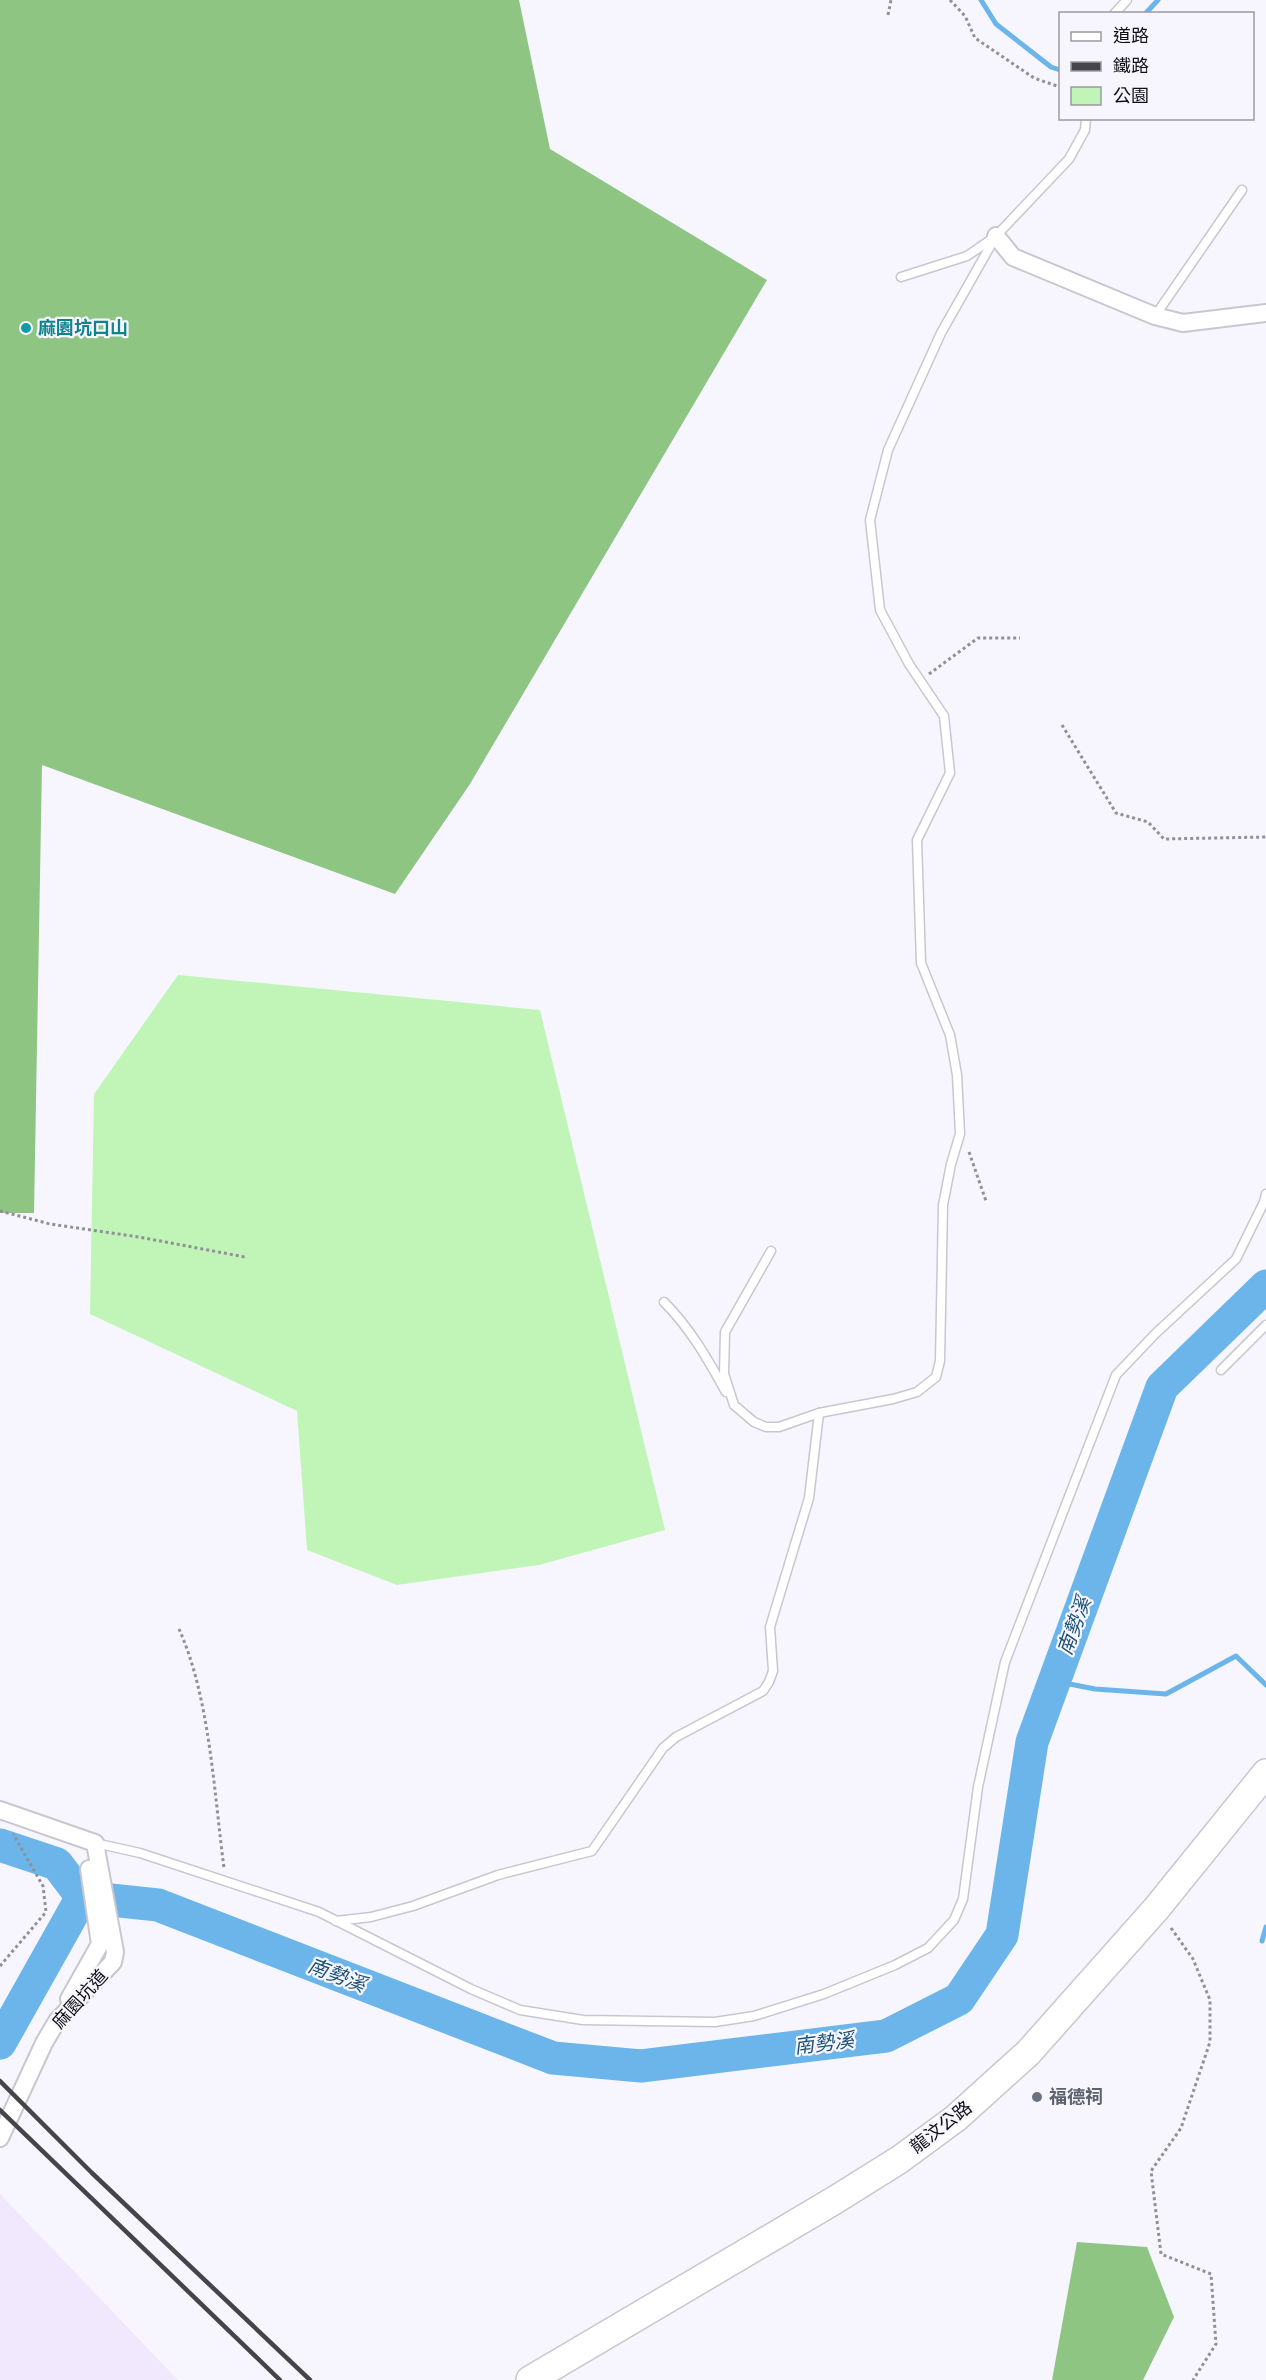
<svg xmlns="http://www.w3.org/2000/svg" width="1266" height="2380" font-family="Jost,'Noto Sans TC',sans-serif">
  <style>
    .industrial { fill: #f2e8fe }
    .green { fill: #c1f5b7 }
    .forest { fill: #8ec583 }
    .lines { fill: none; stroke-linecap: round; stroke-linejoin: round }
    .stream { stroke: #6bb5eb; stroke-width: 5 }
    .river { stroke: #6bb5eb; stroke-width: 33 }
    .service-casing { stroke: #c8c7d0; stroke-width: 11 }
    .minor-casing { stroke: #c8c7d0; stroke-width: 20 }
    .primary-casing { stroke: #c8c7d0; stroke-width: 30 }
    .path { stroke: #909096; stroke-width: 3; stroke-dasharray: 3 3; stroke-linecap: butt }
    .service { stroke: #fff; stroke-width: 8 }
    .minor { stroke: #fff; stroke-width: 16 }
    .primary { stroke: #fff; stroke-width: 27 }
    .rail { stroke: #444449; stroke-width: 4.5 }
    .culture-dot { fill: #0f9aa8; stroke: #f7f6ff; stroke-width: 2 }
    .worship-dot { fill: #6b7280; stroke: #f7f6ff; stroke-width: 2 }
    .labels { text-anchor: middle; stroke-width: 4.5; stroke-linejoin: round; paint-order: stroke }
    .culture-label { font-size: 18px; font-weight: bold; fill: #0d838f; stroke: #f7f6ff; text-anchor: start }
    .street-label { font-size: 18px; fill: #0f0f12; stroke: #f7f6ff }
    .worship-label { font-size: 18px; font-weight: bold; fill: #5b616d; stroke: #f7f6ff; text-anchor: start }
    .water-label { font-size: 20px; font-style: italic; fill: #1a5175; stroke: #f7f6ff }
  </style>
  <rect width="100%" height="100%" fill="#f7f6ff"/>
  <!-- industrial -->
  <path class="industrial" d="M0 2194 178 2380H0Z"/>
  <!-- green -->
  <path class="green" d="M178 975 540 1010 665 1530 539 1565 397 1585 307 1550 297 1411 90 1314 94 1094Z"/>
  <!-- forest -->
  <g class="forest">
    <path d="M0 0H519L550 149 767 280 470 784 395 894 42 765 34 1213H0Z"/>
    <path d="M1077 2242 1147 2247 1174 2317 1143 2380H1052Z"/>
  </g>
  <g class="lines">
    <!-- stream -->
    <g class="stream">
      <path d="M981 0 996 24 1051 67 1060 70"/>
      <path d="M1145 14 1158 0"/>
      <path d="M1054 1681 1095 1689 1166 1694 1236 1656 1266 1685"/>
      <path d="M1262 1941 1266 1927"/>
    </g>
    <!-- river -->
    <g class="river">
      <path d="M0 1845 57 1864 82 1897"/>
      <path d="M0 2043 82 1897 158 1905 553 2058 641 2066 886 2036 959 1999 1002 1935 1032 1742 1162 1387 1266 1286"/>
    </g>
    <!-- service casing -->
    <g class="service-casing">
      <g id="service">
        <path d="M1114 14 1127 0"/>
        <path d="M901 277 967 256 996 236 1069 159 1085 130 1086 118"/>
        <path d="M1155 316 1242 190"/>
        <path d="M771 1251 725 1332 724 1374 734 1405 754 1422 766 1427H779L819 1413 893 1399 917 1392 936 1377 940 1361 943 1205 951 1164 960 1134 957 1075 950 1035 921 963 917 840 950 773 944 716 909 664 880 610 870 520 888 450 941 333 996 236"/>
        <path d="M664 1302C691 1329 708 1360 726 1392"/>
        <path d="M1221 1370 1266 1325"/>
        <path d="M95 1843 140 1853 319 1912 471 1989 520 2010 583 2020 715 2022 754 2016 824 1994 895 1965 928 1948 954 1920 963 1899 978 1787 1005 1662 1116 1375 1155 1334 1236 1259 1264 1202 1266 1194"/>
        <path d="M336 1921 371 1917 413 1906 498 1875 592 1851 663 1748 676 1737 763 1691 769 1682 773 1671 770 1627 809 1498 819 1413"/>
      </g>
    </g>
    <!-- minor casing -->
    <g class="minor-casing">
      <g id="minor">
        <path d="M996 236 1013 257 1155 316 1183 323 1266 313"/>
        <path d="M0 1810 95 1843 115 1952 113 1962 57 2021 44 2043 0 2138"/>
        <path d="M69 1999 100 1944 89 1869"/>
      </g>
    </g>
    <!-- primary casing -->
    <g class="primary-casing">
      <path id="primary" d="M530 2380 835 2200 899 2160 956 2118 1028 2053 1156 1909 1266 1773"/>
    </g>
    <!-- path -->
    <g class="path">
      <path d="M950 0 965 16 975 38 1034 78 1060 87"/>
      <path d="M888 15 891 0"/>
      <path d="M929 674 978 638H1020"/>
      <path d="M1062 725 1116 813 1148 822 1164 839 1266 837"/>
      <path d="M969 1152 986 1201"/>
      <path d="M0 1211 50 1224 139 1237 245 1257"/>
      <path d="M179 1629C210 1698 214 1793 224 1868"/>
      <path d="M1171 1928 1193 1959 1210 2000V2042L1181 2128 1151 2171 1161 2254 1211 2274 1216 2344 1193 2380"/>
      <path d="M0 1966 46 1912 43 1886 13 1834"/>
    </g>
    <!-- service -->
    <use href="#service" class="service"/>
    <!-- minor -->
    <use href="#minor" class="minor"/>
    <!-- primary -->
    <use href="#primary" class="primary"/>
    <!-- rail -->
    <g class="rail">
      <path d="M0 2081 92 2173 310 2380"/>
      <path d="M0 2110 280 2380"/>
    </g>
  </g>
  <!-- markers -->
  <circle class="culture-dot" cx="26" cy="328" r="6"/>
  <circle class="worship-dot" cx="1037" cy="2097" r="6"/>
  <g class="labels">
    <!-- culture labels -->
    <g class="culture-label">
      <text x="38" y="334">麻園坑口山</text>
    </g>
    <!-- street labels -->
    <g class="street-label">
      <text transform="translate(80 1999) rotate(-48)" y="6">麻園坑道</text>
      <text transform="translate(941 2127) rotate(-38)" y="6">龍汶公路</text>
    </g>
    <!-- worship labels -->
    <g class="worship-label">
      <text x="1049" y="2103">福德祠</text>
    </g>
    <!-- water labels -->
    <g class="water-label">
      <text transform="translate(1074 1626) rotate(-70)" y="7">南勢溪</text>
      <text transform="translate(337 1975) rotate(21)" y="7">南勢溪</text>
      <text transform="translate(824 2043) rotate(-7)" y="7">南勢溪</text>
    </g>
  </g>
  <!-- legend -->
  <rect x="1059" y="12" width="195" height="108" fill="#f7f6ff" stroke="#9a9aa0" stroke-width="1.5"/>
  <rect x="1071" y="32" width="30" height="9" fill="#ffffff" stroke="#9a9aa0" stroke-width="1.5"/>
  <text x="1113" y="42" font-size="18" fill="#0f0f12">道路</text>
  <rect x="1071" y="62" width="30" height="9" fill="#444449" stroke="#9a9aa0" stroke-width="1.5"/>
  <text x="1113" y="72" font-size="18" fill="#0f0f12">鐵路</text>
  <rect x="1071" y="87" width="30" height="18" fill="#c1f5b7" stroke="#9a9aa0" stroke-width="1.5"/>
  <text x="1113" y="102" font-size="18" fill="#0f0f12">公園</text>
</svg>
